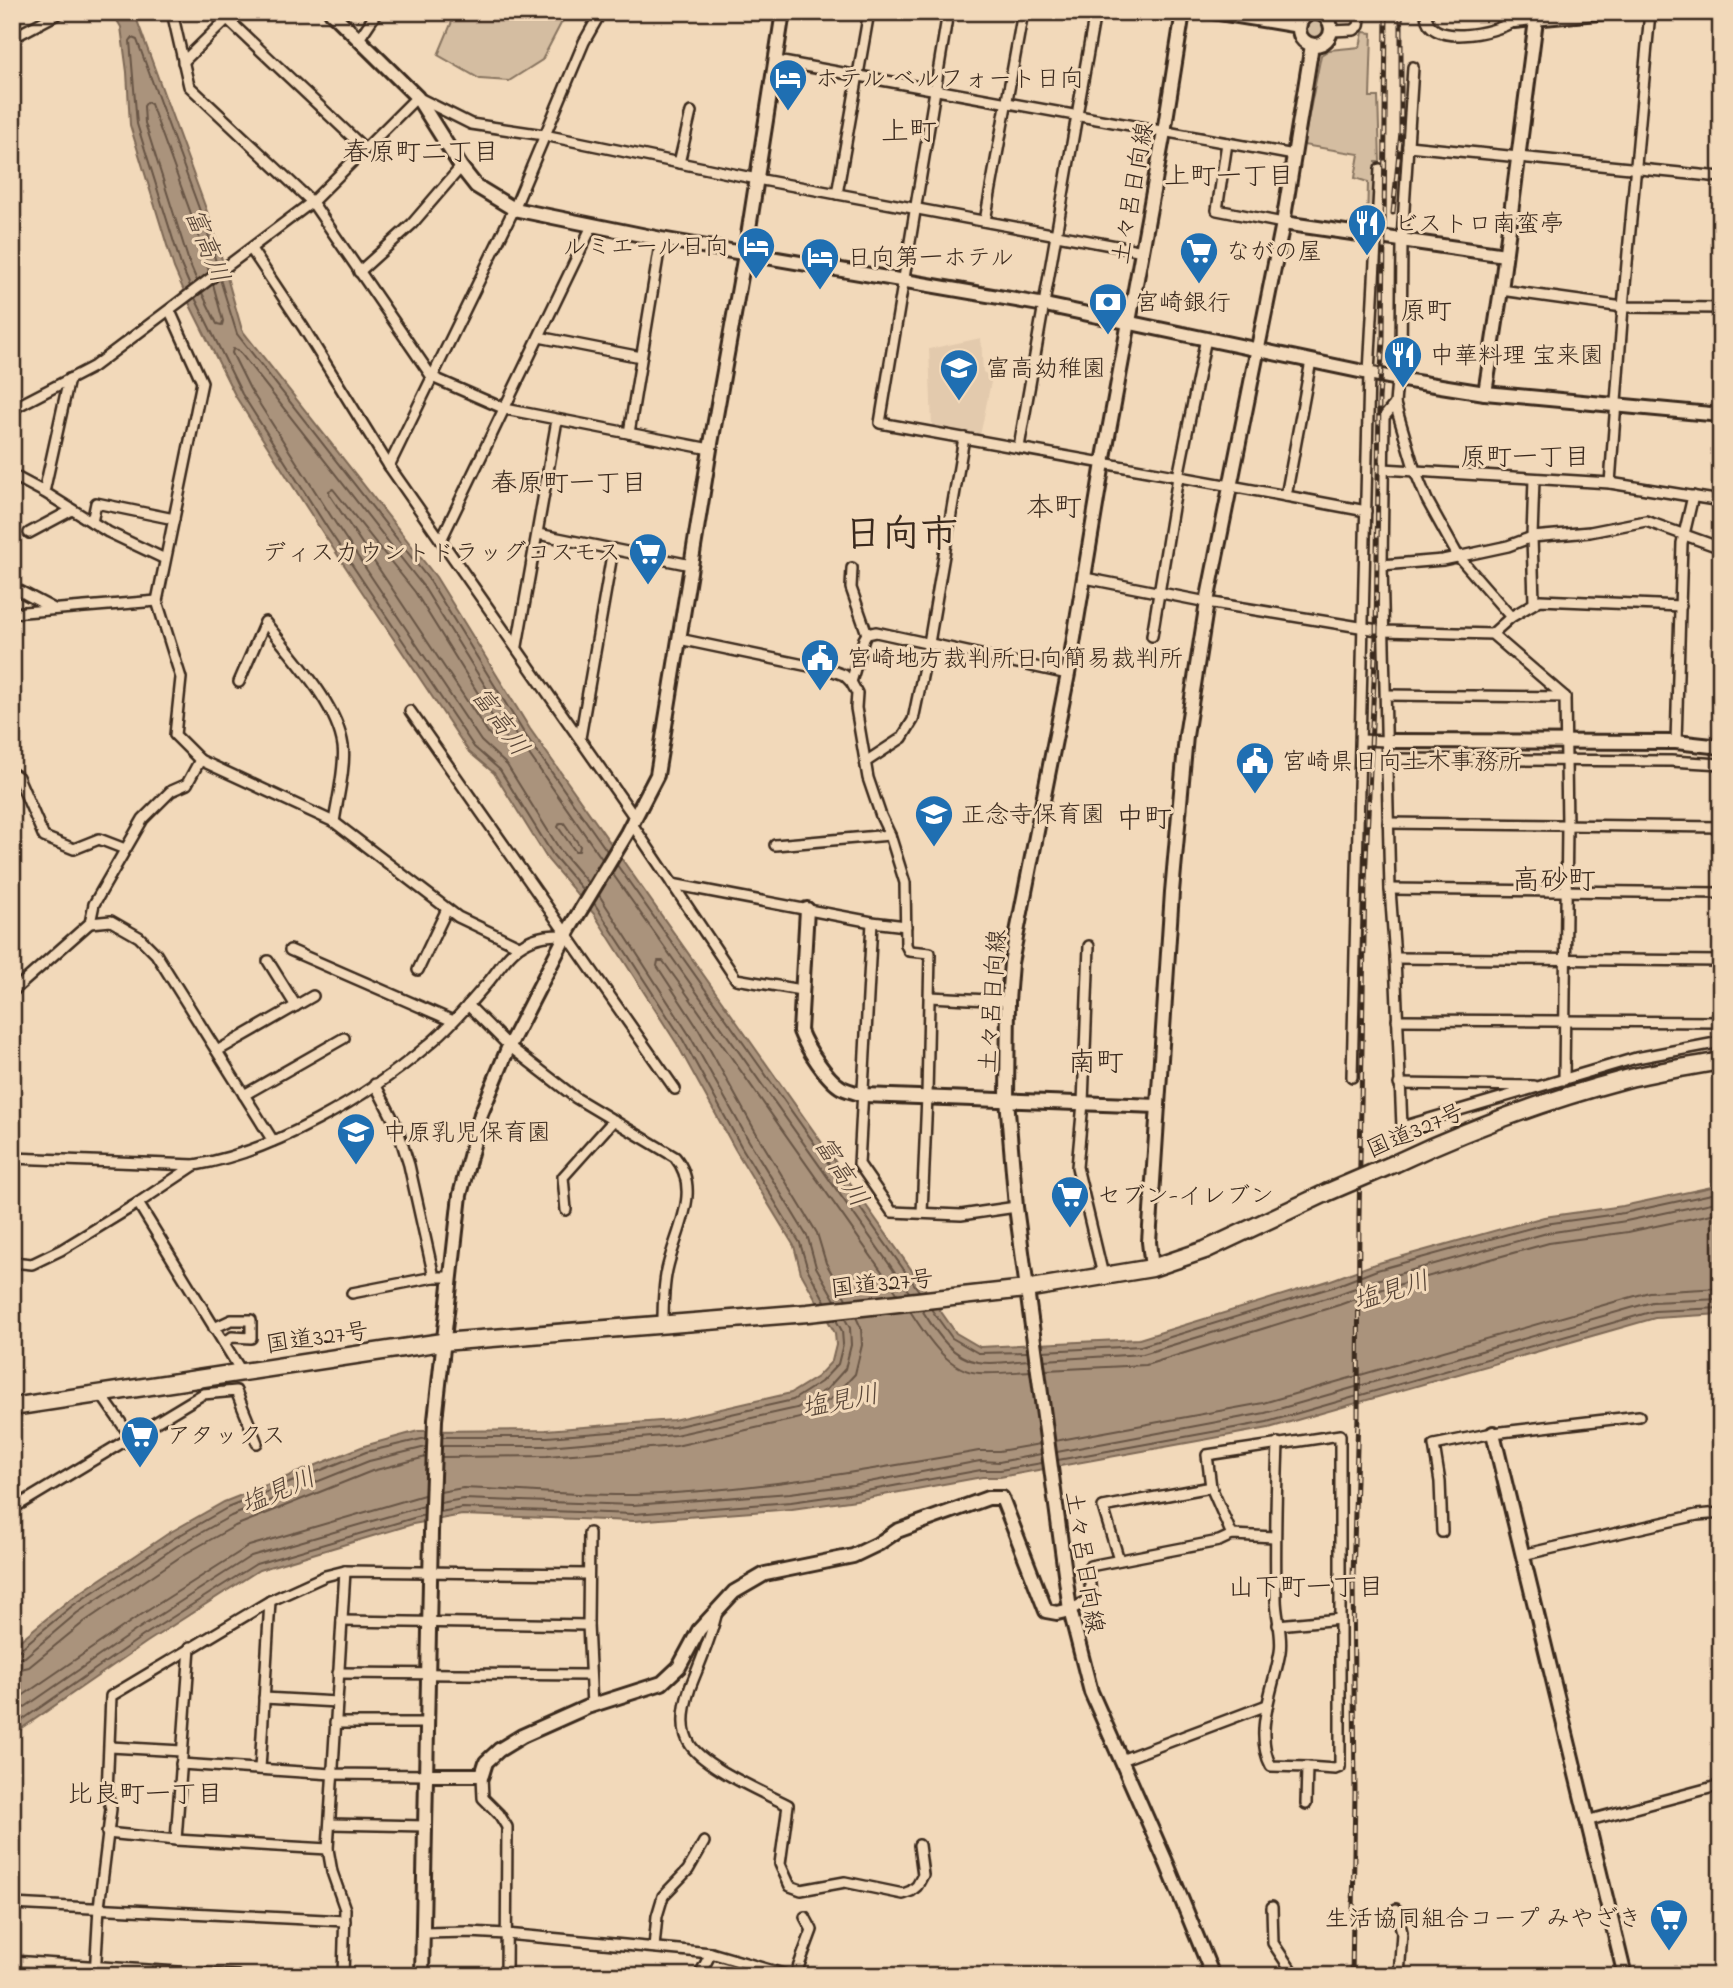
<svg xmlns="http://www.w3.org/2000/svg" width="1733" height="1988" font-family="'Indie Flower','Klee One',sans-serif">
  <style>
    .built { fill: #e3caad }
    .green { fill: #d4bda1; stroke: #887460; stroke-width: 2 }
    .water { fill: #aa937c; stroke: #7e6956; stroke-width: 2 }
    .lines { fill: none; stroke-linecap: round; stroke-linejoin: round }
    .shore { stroke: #675444; stroke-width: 2 }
    .minor-casing { stroke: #3b2a1e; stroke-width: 14 }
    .tertiary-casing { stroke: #3b2a1e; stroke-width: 18 }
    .secondary-casing { stroke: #3b2a1e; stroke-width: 18 }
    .trunk-casing { stroke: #3b2a1e; stroke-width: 21 }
    .minor { stroke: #f2d9ba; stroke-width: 9 }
    .tertiary { stroke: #f2d9ba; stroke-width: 12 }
    .secondary { stroke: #f2d9ba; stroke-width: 12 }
    .trunk { stroke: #f2d9ba; stroke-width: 16 }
    .rail-casing { stroke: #3b2a1e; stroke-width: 5 }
    .rail { stroke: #f2d9ba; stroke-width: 2.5; stroke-dasharray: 8; stroke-linecap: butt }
    .trunk-bridge-casing { stroke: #3b2a1e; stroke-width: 21; stroke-linecap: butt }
    .trunk-bridge { stroke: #f2d9ba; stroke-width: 16 }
    .labels { text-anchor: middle; stroke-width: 6; stroke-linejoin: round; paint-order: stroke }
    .poi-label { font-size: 24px; fill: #3b2a1e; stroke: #f2d9ba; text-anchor: start }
    .street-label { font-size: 24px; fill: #3b2a1e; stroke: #f2d9ba }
    .neighbourhood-label { font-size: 26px; fill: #3b2a1e; stroke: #f2d9ba }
    .water-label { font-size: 26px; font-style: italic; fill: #574436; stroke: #f2d9ba }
    .quarter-label { font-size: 28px; fill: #3b2a1e; stroke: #f2d9ba }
    .town-label { font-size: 38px; font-weight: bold; fill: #3b2a1e; stroke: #f2d9ba }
  </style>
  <rect width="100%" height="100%" fill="#f2d9ba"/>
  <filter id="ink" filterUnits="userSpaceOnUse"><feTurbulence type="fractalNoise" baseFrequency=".0143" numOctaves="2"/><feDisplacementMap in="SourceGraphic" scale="14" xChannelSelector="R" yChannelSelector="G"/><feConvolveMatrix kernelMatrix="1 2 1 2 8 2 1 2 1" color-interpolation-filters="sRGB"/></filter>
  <g filter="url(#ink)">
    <!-- built -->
    <path class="built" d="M981 338 983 372 992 377 980 436 932 427 929 349Z"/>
    <!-- green -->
    <g class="green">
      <path d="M456 12H567L542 60 509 81 480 79 438 55Z"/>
      <circle cx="1316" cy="29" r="10"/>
      <path d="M1363 32 1372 33 1370 97H1378L1380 162H1376L1372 224H1367L1368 182 1355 178 1359 154 1303 145 1321 55 1329 50 1360 47Z"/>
    </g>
    <!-- water -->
    <path class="water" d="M112 12H134L213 228 242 330 436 577 530 729 956 1333 980 1347 1139 1339 1331 1280 1375 1264 1544 1217 1623 1206 1721 1185V1314L1655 1318 1269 1428 1000 1477H982L856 1500 792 1509 634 1521 462 1515 413 1524 259 1570 147 1642 12 1735V1647L68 1601 169 1533 224 1502 364 1446 418 1431 546 1430 673 1420 791 1393 817 1377 832 1361 836 1345 835 1333 801 1273 794 1246 735 1149 677 1044 594 914 548 860 494 773 469 752 323 533 236 397 191 307 174 268 130 125 127 72 121 27Z"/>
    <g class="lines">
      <!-- shore -->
      <g class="shore">
        <path d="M220 279 237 334 430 581 524 733 607 851"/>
        <path d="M197 281 189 262 145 123 144 106 147 102 151 104 198 233 209 272"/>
        <path d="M190 286 181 265 137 124 130 41 132 38 137 40 207 230 217 266"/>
        <path d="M202 293 217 324 222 325 223 321 213 284"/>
        <path d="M195 298 242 394 328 529 474 747 500 770 553 855 583 890"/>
        <path d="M333 489 415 592 507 740 505 745H502L489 734 329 494V491Z"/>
        <path d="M560 823H564L580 846 579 851H575L558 827Z"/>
        <path d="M617 865 919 1291"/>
        <path d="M612 873 909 1292"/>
        <path d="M588 883 560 850 507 765 481 741 336 524 250 389 232 353 233 349 238 350 423 586 517 737 602 859"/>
        <path d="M599 895 690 1036 749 1141 808 1238 816 1267 835 1300"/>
        <path d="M594 903 683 1040 741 1146 800 1243 808 1270 825 1301"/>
        <path d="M846 1299 826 1263 817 1233 758 1136 699 1030 657 966 658 961H663L679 983 897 1293"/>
        <path d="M931 1309 952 1338 978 1353 1027 1352"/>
        <path d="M922 1310C935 1330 951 1358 978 1362 994 1365 1013 1361 1029 1360"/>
        <path d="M910 1311C926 1335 947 1371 979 1373 996 1374 1013 1372 1030 1371"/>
        <path d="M1043 1351 1141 1346 1333 1287 1377 1270 1545 1224 1624 1213 1721 1192"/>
        <path d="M1044 1360 1143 1354 1336 1295 1380 1279 1547 1233 1626 1221 1721 1201"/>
        <path d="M1046 1370 1146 1365 1339 1305 1383 1289 1549 1243 1628 1232 1721 1212"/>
        <path d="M442 1437H547L674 1427 793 1400 821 1382 838 1364 843 1344 842 1331 836 1320"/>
        <path d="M1055 1441 1263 1403 1649 1292 1721 1288"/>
        <path d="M442 1446H547L675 1435 797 1408 827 1389 845 1369 851 1345 850 1328 845 1319"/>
        <path d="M1057 1452 1265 1413 1652 1302 1721 1299"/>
        <path d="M442 1457 547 1456 676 1446 800 1418 834 1397 855 1374 862 1345 861 1328 856 1317"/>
        <path d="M1058 1460 1267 1422 1654 1311 1721 1308"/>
        <path d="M440 1492 463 1488C520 1490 577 1496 634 1495 751 1491 864 1471 979 1451H999L1040 1444"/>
        <path d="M440 1503 463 1499 633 1505 790 1493 853 1485 980 1461 999 1462 1041 1454"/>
        <path d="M440 1512 462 1508 634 1514 791 1502 855 1493 981 1470H1000L1042 1463"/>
        <path d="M12 1651 19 1650 72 1606 173 1539 227 1508 366 1452 426 1438"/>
        <path d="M12 1660 25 1657 77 1613 177 1546 231 1516 369 1461 426 1447"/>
        <path d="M12 1671 29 1667 84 1622 183 1555 235 1526 372 1471 426 1457"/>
        <path d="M12 1703 133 1620 249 1546 424 1495"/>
        <path d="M12 1716 138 1629 251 1556 424 1506"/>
        <path d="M12 1727 143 1636 256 1564 424 1515"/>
      </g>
      <!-- minor casing -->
      <g class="minor-casing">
        <g id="minor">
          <path d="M172 12 189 86 312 202 432 377 505 409 710 449"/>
          <path d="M220 12 365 149"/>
          <path d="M948 12 880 423 1286 496 1311 361"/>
          <path d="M1426 12C1425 49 1496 33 1514 21"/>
          <path d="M1494 12 1505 19 1514 21"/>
          <path d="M1320 13 1321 12"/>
          <path d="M1332 31 1354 30 1359 26 1361 12"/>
          <path d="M12 38 61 12"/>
          <path d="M359 39 377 12"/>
          <path d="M777 61 1294 155"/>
          <path d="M183 62 234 12"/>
          <path d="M1413 67 1402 240 1401 360 1397 379 1395 404 1415 471 1427 500 1458 556 1511 617 1540 600 1681 606"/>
          <path d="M1227 143 1217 210 1283 223"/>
          <path d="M1408 146 1721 177"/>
          <path d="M679 163 691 112"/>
          <path d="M837 194 869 12"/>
          <path d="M985 221 1023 12"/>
          <path d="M251 249 303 327 389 466 635 818"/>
          <path d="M359 272 412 224 461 167"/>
          <path d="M1501 290 1623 307 1721 308"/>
          <path d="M170 311 202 382 157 601 181 678 175 735 200 760 334 822 458 917 519 946"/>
          <path d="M539 337 641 357"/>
          <path d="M12 409 93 367 312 202 417 97 471 124 544 135 757 179 1143 251"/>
          <path d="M629 433 661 239"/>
          <path d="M1019 447 1095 12"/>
          <path d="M389 466 514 209 584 42 601 12"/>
          <path d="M1383 469 1610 483 1721 501"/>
          <path d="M12 475 44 492 108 532 165 559"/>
          <path d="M1534 479 1532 537 1534 602"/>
          <path d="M1610 483 1623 307 1650 12"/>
          <path d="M44 492 69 379"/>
          <path d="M1286 496 1366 511"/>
          <path d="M92 522 96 503 174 519"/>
          <path d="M29 533 72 510"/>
          <path d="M538 534 691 565"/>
          <path d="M441 540 592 226"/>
          <path d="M1721 548 1646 521 1590 532 1532 537 1508 546 1443 560 1382 565 1390 889 1395 958 1402 1127 1636 1058 1721 1042"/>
          <path d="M1382 565 1384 417 1395 404"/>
          <path d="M852 568 851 588 867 634"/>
          <path d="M1085 578 1207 602 1384 631 1492 634 1565 697 1567 825 1564 1080"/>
          <path d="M12 587 54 609"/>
          <path d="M12 613 157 601"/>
          <path d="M1492 634 1511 617"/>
          <path d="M1152 636 1178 477 1206 338"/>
          <path d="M679 639 833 671 844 675 851 682 857 693 856 708 868 778 881 816 890 835 905 883 906 945 909 951 930 953 927 1096 922 1213"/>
          <path d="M517 646 557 420"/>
          <path d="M239 682 265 622C291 656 337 703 343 746 346 765 337 802 334 822"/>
          <path d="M851 682 864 639 867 634 876 632 1068 674"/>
          <path d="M1386 695 1565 697"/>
          <path d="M410 711 675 1089"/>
          <path d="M580 738 613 549"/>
          <path d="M1361 740 1387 741"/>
          <path d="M1676 742 1682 543 1693 496"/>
          <path d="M1387 759 1671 761 1721 764"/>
          <path d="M867 761 902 738 913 720 929 643 964 438"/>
          <path d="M12 773 18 777 44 837 74 849 99 839 125 849"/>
          <path d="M1388 823 1721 827"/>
          <path d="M632 824 736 979 801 990"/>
          <path d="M775 845 890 835"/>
          <path d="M672 884 872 922 906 926"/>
          <path d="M1390 889 1721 893"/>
          <path d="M872 922 859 1164 892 1212 961 1215 1016 1207"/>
          <path d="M90 923 111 921 139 937 156 954 273 1141"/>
          <path d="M1089 946 1083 1103 1077 1167 1103 1275"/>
          <path d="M290 950 453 1021"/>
          <path d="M1395 958 1721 961"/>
          <path d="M268 961 296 1006"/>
          <path d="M418 970 447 909"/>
          <path d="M12 992 90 923 94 904 143 819 171 791 187 784 200 760"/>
          <path d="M930 997 1008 1001"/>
          <path d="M468 1005 509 1046 576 1098 675 1157C703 1191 675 1232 667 1270 663 1288 663 1306 663 1324"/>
          <path d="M1397 1020 1721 1022"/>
          <path d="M217 1051 313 996"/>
          <path d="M1352 1077 1369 373 1380 169"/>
          <path d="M375 1084 397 1127 409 1165 434 1277H449"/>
          <path d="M1399 1084 1534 1086"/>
          <path d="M244 1095 344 1038"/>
          <path d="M12 1158 195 1165C273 1152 366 1098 427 1046 450 1027 470 1003 490 980 499 969 509 952 522 945 537 935 551 935 568 935"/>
          <path d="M138 1203 241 1371"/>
          <path d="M566 1210 563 1177 614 1120"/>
          <path d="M12 1262 32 1264 61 1250 138 1203 195 1165"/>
          <path d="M352 1293 434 1277"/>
          <path d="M214 1328 231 1320H251V1338L232 1337 224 1343"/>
          <path d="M100 1393 131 1437"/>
          <path d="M1278 1443C1276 1495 1275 1547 1276 1599 1276 1616 1283 1635 1280 1652 1274 1688 1253 1732 1271 1766L1307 1767 1306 1804"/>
          <path d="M12 1509 203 1394 236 1391 257 1443"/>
          <path d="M1442 1532 1440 1482 1434 1445 1493 1433 1639 1416"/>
          <path d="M589 1533 588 1625 592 1706"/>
          <path d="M1232 1535 1211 1487 1207 1455 1340 1435V1767L1335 1769 1307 1767"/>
          <path d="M1522 1555 1697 1515 1721 1513"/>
          <path d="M1119 1560 1103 1507 1211 1487"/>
          <path d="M1070 1610 1089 1600 1091 1592 1088 1570 1090 1566 1219 1541 1232 1535 1275 1537"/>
          <path d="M717 1611C711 1639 700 1662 690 1688 684 1706 679 1729 691 1746 707 1768 762 1792 788 1805L780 1864 790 1886 801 1890 845 1882 903 1894 911 1891 917 1886 923 1875 919 1845"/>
          <path d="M342 1621 588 1625"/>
          <path d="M1278 1625 1340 1619"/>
          <path d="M338 1673 589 1675"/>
          <path d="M264 1698 337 1702"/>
          <path d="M335 1723H427"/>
          <path d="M110 1747 182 1751"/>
          <path d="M1121 1760 1267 1705"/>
          <path d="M181 1764 332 1774 427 1775"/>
          <path d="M260 1769 270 1601"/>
          <path d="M482 1775 483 1798 499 1814 507 1827 506 1976"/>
          <path d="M1586 1821 1721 1785"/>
          <path d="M330 1824 425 1826"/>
          <path d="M107 1833 176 1840 328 1849"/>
          <path d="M176 1840 190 1647"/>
          <path d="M12 1904 345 1921"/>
          <path d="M1272 1907 1273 1943 1295 1976"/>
          <path d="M1396 1909 1402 1932 1399 1976"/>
          <path d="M423 1933 469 1932 506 1934 711 1953 790 1976"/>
          <path d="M654 1947 657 1916 663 1896 688 1870 704 1842"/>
          <path d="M12 1961 238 1976"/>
          <path d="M95 1976 99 1907 111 1809 107 1793 111 1696 270 1601 325 1576 345 1571 588 1574"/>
          <path d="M343 1976 345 1909 332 1872 328 1849 345 1571"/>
          <path d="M699 1976 711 1953"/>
          <path d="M795 1976 812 1930 805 1917"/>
        </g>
      </g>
      <!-- tertiary casing -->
      <g class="tertiary-casing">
        <g id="tertiary">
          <path d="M331 12 417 97 461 167 476 186 514 209 661 239 1045 305 1397 379 1485 393 1721 415"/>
          <path d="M1213 12 1299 26"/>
          <circle cx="1315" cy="29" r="16"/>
          <path d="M1514 21 1607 12"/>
          <path d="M1283 223 1505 255"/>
          <path d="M1485 393 1501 290 1536 20"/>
          <path d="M1387 741 1676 742 1721 747"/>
          <path d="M807 909 800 1031C806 1047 827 1080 842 1088 848 1091 857 1093 864 1095L1158 1106"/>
          <path d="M1152 1268 1149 1242 1172 892 1186 736 1207 602 1283 223 1312 45"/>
          <path d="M1493 1433 1625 1976"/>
          <path d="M427 1775H482L486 1762 499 1750 522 1736 587 1707 662 1683 679 1667 699 1630 734 1592 765 1574 853 1556 878 1544 897 1531 988 1498H1002L1046 1611 1057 1613 1070 1610"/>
          <path d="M422 1976 431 1532 435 1420 460 1195 481 1114 509 1046 568 931 627 833 657 775 710 449 745 254 783 12"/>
        </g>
      </g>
      <!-- secondary casing -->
      <g class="secondary-casing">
        <g id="secondary">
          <path d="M1183 12 1164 132 1103 463 1068 674 1011 963 1008 1001 1007 1099 1016 1207 1070 1610 1091 1692 1167 1864 1213 1976"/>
          <path d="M1536 20 1537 12"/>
        </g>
      </g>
      <!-- trunk casing -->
      <g class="trunk-casing">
        <g id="trunk">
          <path d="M1396 1163C1470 1128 1547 1100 1626 1079 1657 1071 1689 1067 1721 1061"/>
          <path d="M12 1407 442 1342 808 1313 1026 1289 1152 1268 1205 1250 1326 1193"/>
        </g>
      </g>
      <!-- minor -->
      <use href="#minor" class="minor"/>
      <!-- tertiary -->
      <use href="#tertiary" class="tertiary"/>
      <!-- secondary -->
      <use href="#secondary" class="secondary"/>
      <!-- trunk -->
      <use href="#trunk" class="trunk"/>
      <!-- rail casing -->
      <g class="rail-casing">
        <g id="rail">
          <path d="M1393 213 1401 132V12"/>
          <path d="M1352 1976 1355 1793 1353 1577 1358 1415 1359 1216 1365 882 1376 636 1379 398 1383 340 1386 12"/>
        </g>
      </g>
      <!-- rail -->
      <use href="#rail" class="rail"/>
      <!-- trunk-bridge casing -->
      <g class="trunk-bridge-casing">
        <path id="trunk-bridge" d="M1326 1193 1396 1163"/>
      </g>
      <!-- trunk-bridge -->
      <use href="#trunk-bridge" class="trunk-bridge"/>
    </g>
  </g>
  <!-- icons -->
  <defs>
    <g id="hotel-pin" transform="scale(2.0125)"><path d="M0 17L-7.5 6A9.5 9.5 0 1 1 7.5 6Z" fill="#1f6fb2" stroke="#f2d9ba"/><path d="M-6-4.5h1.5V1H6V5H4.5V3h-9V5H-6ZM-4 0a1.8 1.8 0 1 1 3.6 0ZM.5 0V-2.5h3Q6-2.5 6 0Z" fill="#fff"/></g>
    <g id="restaurant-pin" transform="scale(2.0125)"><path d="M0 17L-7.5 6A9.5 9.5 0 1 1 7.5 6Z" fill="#1f6fb2" stroke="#f2d9ba"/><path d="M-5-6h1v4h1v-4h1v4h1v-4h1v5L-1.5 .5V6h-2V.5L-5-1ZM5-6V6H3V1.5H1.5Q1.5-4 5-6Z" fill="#fff"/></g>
    <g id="supermarket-pin" transform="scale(2.0125)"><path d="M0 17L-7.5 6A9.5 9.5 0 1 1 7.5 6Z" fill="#1f6fb2" stroke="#f2d9ba"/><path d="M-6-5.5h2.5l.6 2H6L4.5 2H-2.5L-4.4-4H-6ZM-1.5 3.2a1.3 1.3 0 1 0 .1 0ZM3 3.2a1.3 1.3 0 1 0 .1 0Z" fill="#fff"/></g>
    <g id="bank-pin" transform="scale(2.0125)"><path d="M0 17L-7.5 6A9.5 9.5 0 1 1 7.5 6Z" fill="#1f6fb2" stroke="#f2d9ba"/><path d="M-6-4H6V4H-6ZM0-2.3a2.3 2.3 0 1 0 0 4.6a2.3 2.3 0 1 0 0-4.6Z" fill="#fff"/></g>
    <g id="school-pin" transform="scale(2.0125)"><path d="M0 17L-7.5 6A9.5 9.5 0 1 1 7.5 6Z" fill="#1f6fb2" stroke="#f2d9ba"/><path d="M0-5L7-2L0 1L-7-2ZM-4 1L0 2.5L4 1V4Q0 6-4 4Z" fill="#fff"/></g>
    <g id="civic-pin" transform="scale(2.0125)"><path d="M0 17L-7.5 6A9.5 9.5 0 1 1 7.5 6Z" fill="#1f6fb2" stroke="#f2d9ba"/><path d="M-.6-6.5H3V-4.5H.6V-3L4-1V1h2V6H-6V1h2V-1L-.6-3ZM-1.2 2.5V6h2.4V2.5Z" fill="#fff"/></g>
  </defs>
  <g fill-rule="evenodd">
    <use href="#hotel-pin" x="788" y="78"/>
    <use href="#restaurant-pin" x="1367" y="223"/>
    <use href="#hotel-pin" x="756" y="246"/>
    <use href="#supermarket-pin" x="1199" y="251"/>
    <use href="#hotel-pin" x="820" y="257"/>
    <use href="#bank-pin" x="1108" y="302"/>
    <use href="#restaurant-pin" x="1403" y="355"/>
    <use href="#school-pin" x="959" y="368"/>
    <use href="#supermarket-pin" x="648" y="552"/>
    <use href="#civic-pin" x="820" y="658"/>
    <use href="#civic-pin" x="1255" y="761"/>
    <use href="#school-pin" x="934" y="814"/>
    <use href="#school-pin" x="356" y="1132"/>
    <use href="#supermarket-pin" x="1070" y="1195"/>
    <use href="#supermarket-pin" x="140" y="1435"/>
    <use href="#supermarket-pin" x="1669" y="1918"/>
  </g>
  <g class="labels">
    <!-- poi labels -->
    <g class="poi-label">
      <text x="815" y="86">ホテル ベルフォート日向</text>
      <text x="1394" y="231">ビストロ南蛮亭</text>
      <text x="729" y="254" text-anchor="end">ルミエール日向</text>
      <text x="1226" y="259">ながの屋</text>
      <text x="847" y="265">日向第一ホテル</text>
      <text x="1135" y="310">宮崎銀行</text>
      <text x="1430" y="363">中華料理 宝来園</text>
      <text x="986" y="376">富高幼稚園</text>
      <text x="621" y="560" text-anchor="end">ディスカウントドラッグコスモス</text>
      <text x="847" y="666">宮崎地方裁判所日向簡易裁判所</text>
      <text x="1282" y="769">宮崎県日向土木事務所</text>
      <text x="961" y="822">正念寺保育園</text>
      <text x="383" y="1140">中原乳児保育園</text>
      <text x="1097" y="1203">セブン-イレブン</text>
      <text x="167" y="1443">アタックス</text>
      <text x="1642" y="1926" text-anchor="end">生活協同組合コープ みやざき</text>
    </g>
    <!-- street labels -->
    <g class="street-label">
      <text transform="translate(1132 193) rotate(-80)" y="8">土々呂日向線</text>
      <text transform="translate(992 1001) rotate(-86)" y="8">土々呂日向線</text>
      <text transform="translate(1415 1130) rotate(-23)" y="8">国道327号</text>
      <text transform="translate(882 1283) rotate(-6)" y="8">国道327号</text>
      <text transform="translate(317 1337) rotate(-8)" y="8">国道327号</text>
      <text transform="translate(1085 1562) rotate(81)" y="8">土々呂日向線</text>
    </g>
    <!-- neighbourhood labels -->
    <g class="neighbourhood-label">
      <text x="421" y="160">春原町二丁目</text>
      <text x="1229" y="184">上町一丁目</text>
      <text x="1426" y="319">原町</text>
      <text x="1525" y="465">原町一丁目</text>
      <text x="569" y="491">春原町一丁目</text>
      <text x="1306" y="1595">山下町一丁目</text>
      <text x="145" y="1802">比良町一丁目</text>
    </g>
    <!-- water labels -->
    <g class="water-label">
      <text transform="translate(208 245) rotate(68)" y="9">富高川</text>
      <text transform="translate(501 721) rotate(54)" y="9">富高川</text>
      <text transform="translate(842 1171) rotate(58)" y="9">富高川</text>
      <text transform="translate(1391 1290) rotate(-17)" y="9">塩見川</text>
      <text transform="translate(840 1400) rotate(-11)" y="9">塩見川</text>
      <text transform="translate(278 1490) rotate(-23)" y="9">塩見川</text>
    </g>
    <!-- quarter labels -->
    <g class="quarter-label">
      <text x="909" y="140">上町</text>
      <text x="1054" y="516">本町</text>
      <text x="1144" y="827">中町</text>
      <text x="1554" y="889">高砂町</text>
      <text x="1096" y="1071">南町</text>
    </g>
    <!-- town labels -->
    <g class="town-label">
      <text x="901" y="546">日向市</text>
    </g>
  </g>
  <!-- margin -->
  <rect width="1733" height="1988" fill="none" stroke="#f2d9ba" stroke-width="42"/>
  <rect x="21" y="21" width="1691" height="1946" fill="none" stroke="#3b2a1e" stroke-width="2.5" filter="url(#ink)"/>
</svg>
